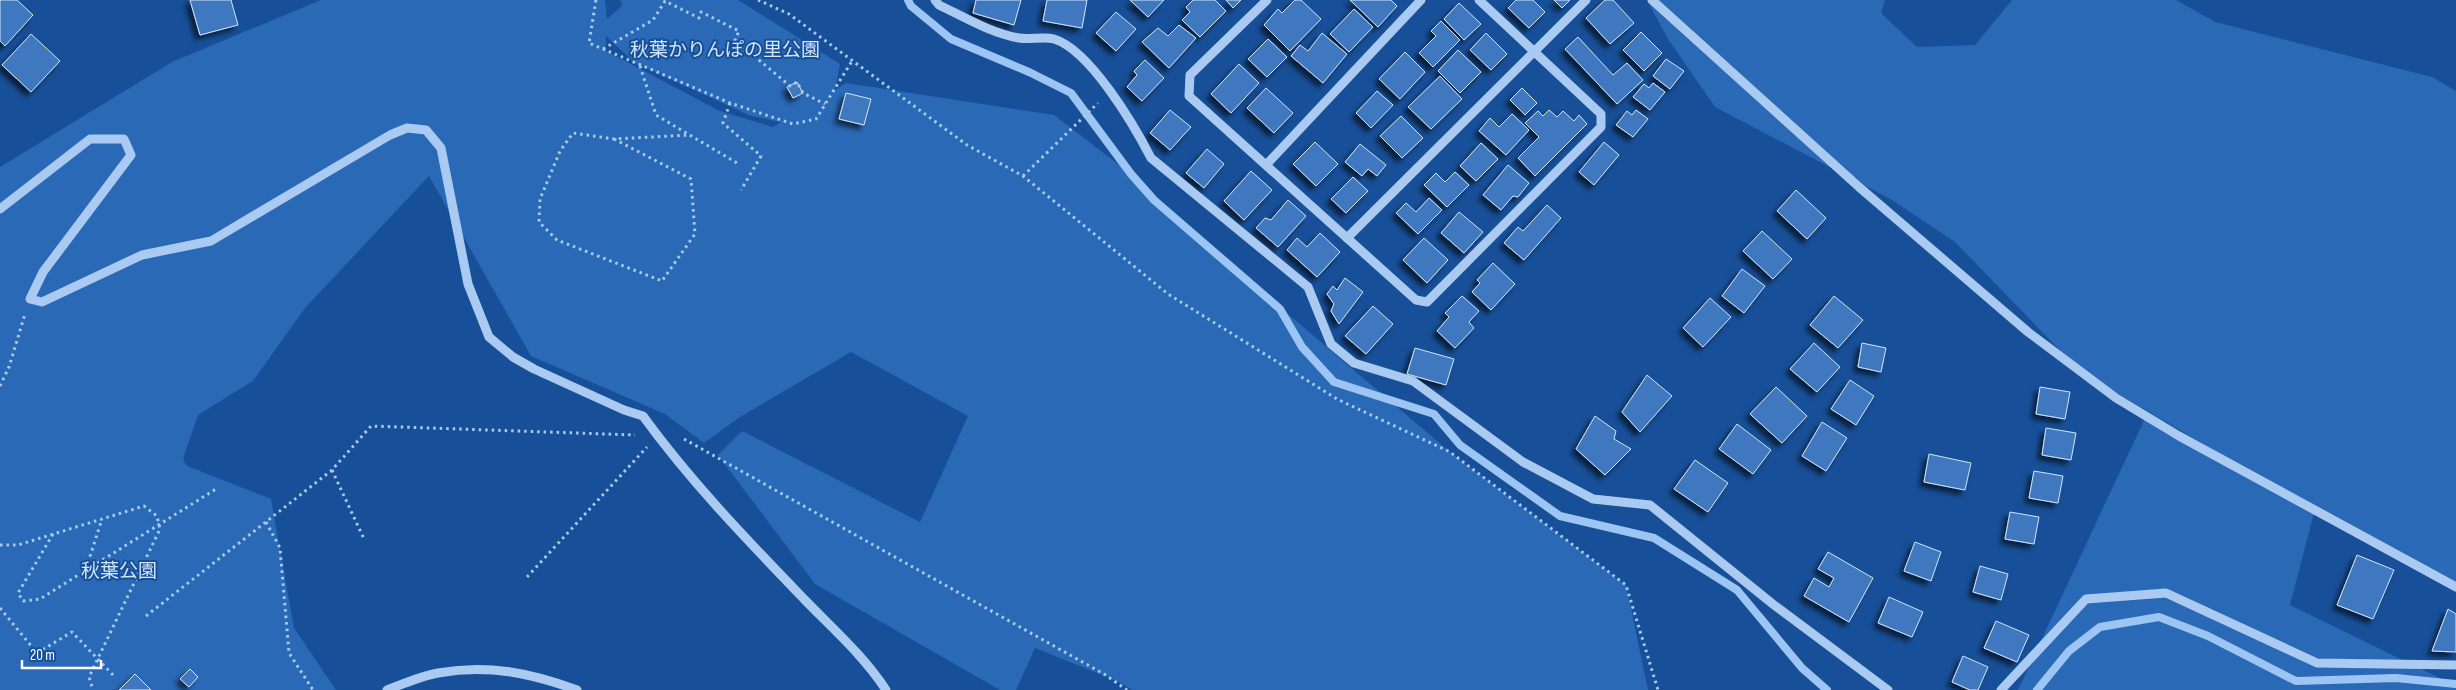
<svg xmlns="http://www.w3.org/2000/svg" width="2456" height="690" font-family="'Sofia Sans Condensed','Noto Sans JP',sans-serif">
  <style>
    .green { fill: #2a69b6; fill-rule: evenodd }
    .lines { fill: none; stroke-linecap: round; stroke-linejoin: round }
    .stream { stroke: #9cc5f4; stroke-width: 8 }
    .building { fill: #3f78bf; stroke: #d1e5fc; filter: url(#shadow) }
    .path { stroke: #aacaf2; stroke-width: 3; stroke-dasharray: 2.5 4; stroke-linecap: butt }
    .minor { stroke: #aacaf2; stroke-width: 9 }
    .labels { text-anchor: middle; stroke-width: 4; stroke-linejoin: round; paint-order: stroke }
    .park-label { font-size: 19px; fill: #d1e5fc; stroke: #174f98 }
  </style>
  <defs>
    <filter id="shadow"><feDropShadow dx="-4.5" dy="4.5" stdDeviation="2.5" flood-color="#0009"/></filter>
  </defs>
  <rect width="100%" height="100%" fill="#174f98"/>
  <!-- green -->
  <g class="green">
    <path d="M321 0H605L607 19 622 6 620 0H738L840 64 835 90 846 83 1054 115 1131 174 1154 200 1450 452 1626 585 1648 690H1132L1117 681 1035 648 1016 690H1000L815 584 718 455 742 431 920 522 968 416 851 352 740 417 704 443 665 414 531 356 429 176 305 308 253 381 198 415 183 459 187 466 271 499 294 628 336 690H0V167L172 62ZM606 36 635 63 751 116 781 122 773 127 720 111 606 51Z"/>
    <path d="M1647 0H1885L1881 13 1917 47 1975 45 2012 0H2176L2215 22 2432 77 2456 91V589L2315 509 2290 605 2456 686V690H2018L2146 416 2312 508 2081 372 1955 242 1892 200 1715 107 1668 39Z"/>
  </g>
  <g class="lines">
    <!-- stream -->
    <g class="stream">
      <path d="M908 0 911 6 951 39 1029 72 1071 93 1131 174 1154 200 1280 309 1302 347 1334 382 1434 414 1460 445 1560 516 1654 538 1737 590 1802 668 1827 690"/>
      <path d="M2037 690 2069 651 2100 627 2159 617 2208 636 2296 681 2396 678 2456 684"/>
    </g>
  </g>
  <!-- building -->
  <g class="building">
    <path d="M0 0H17L33 15 5 46 0 41Z"/>
    <path d="M190 0H231L238 25 200 35Z"/>
    <path d="M976 0H1021L1014 25 973 13Z"/>
    <path d="M1047 0H1087L1082 28 1043 21Z"/>
    <path d="M1130 0H1164L1148 17Z"/>
    <path d="M1193 0H1215L1226 11 1200 37 1182 20 1190 12 1186 7Z"/>
    <path d="M1226 0H1241L1233 8Z"/>
    <path d="M1295 0H1301L1321 19 1290 51 1264 25 1278 9 1282 13Z"/>
    <path d="M1350 0H1391L1397 6 1378 27Z"/>
    <path d="M1516 0H1533L1545 12 1529 28 1508 8Z"/>
    <path d="M1554 0H1570L1562 8Z"/>
    <path d="M1605 0H1613L1634 23 1610 44 1586 18Z"/>
    <path d="M1459 3 1481 24 1464 40 1444 19Z"/>
    <path d="M1354 9 1373 27 1349 52 1330 34Z"/>
    <path d="M1116 12 1136 29 1116 51 1096 33Z"/>
    <path d="M1441 21 1460 40 1433 67 1419 53 1436 36 1431 31Z"/>
    <path d="M1179 25 1196 38 1169 68 1142 42 1158 28 1168 36Z"/>
    <path d="M1641 32 1662 53 1644 71 1623 50Z"/>
    <path d="M1322 33 1347 54 1323 83 1291 56 1300 45 1308 51Z"/>
    <path d="M1486 33 1507 54 1491 70 1470 50Z"/>
    <path d="M31 34 60 61 31 92 2 65Z"/>
    <path d="M1578 37 1613 75 1627 63 1643 80 1617 104 1565 49Z"/>
    <path d="M1268 39 1287 57 1267 77 1248 59Z"/>
    <path d="M1458 50 1481 72 1460 93 1438 71Z"/>
    <path d="M1405 52 1425 72 1400 99 1379 79Z"/>
    <path d="M1666 59 1684 71 1670 89 1653 76Z"/>
    <path d="M1145 60 1164 78 1142 101 1127 87 1137 75 1134 71Z"/>
    <path d="M1239 64 1259 83 1231 113 1211 94Z"/>
    <path d="M1440 76 1462 99 1431 129 1408 107Z"/>
    <path d="M797 82 803 93 793 98 787 87Z"/>
    <path d="M1653 83 1665 92 1650 110 1633 97 1644 84 1649 88Z"/>
    <path d="M1266 88 1293 113 1274 133 1247 108Z"/>
    <path d="M1522 88 1537 103 1525 115 1510 100Z"/>
    <path d="M1377 91 1393 105 1371 128 1356 113Z"/>
    <path d="M846 93 871 99 864 125 839 119Z"/>
    <path d="M1170 110 1191 127 1170 150 1150 133Z"/>
    <path d="M1549 110 1557 117 1563 111 1574 121 1579 115 1587 124 1535 176 1518 158 1539 137 1525 123 1538 111 1543 116Z"/>
    <path d="M1636 110 1648 119 1633 137 1616 125 1627 111 1632 115Z"/>
    <path d="M1512 114 1529 130 1506 155 1479 131 1490 118 1499 127Z"/>
    <path d="M1401 116 1423 138 1402 158 1380 136Z"/>
    <path d="M1315 142 1338 164 1316 186 1293 164Z"/>
    <path d="M1604 142 1619 155 1594 185 1579 172Z"/>
    <path d="M1481 143 1498 159 1476 181 1460 166Z"/>
    <path d="M1360 144 1386 165 1377 176 1368 169 1362 176 1345 162Z"/>
    <path d="M1207 149 1224 164 1204 188 1186 173Z"/>
    <path d="M1508 165 1529 183 1518 197 1513 196 1501 210 1483 195Z"/>
    <path d="M1251 171 1272 190 1244 220 1224 201Z"/>
    <path d="M1455 172 1469 185 1447 207 1424 185 1436 173 1445 182Z"/>
    <path d="M1353 177 1368 191 1346 213 1331 199Z"/>
    <path d="M1796 190 1826 218 1807 239 1777 211Z"/>
    <path d="M1429 198 1442 210 1418 234 1396 213 1406 203 1416 212Z"/>
    <path d="M1288 200 1306 216 1278 247 1256 228 1265 218 1271 220Z"/>
    <path d="M1547 205 1561 218 1524 260 1504 243 1518 227 1523 231Z"/>
    <path d="M1459 212 1483 232 1464 253 1441 233Z"/>
    <path d="M1762 231 1792 259 1773 279 1743 251Z"/>
    <path d="M1320 233 1340 252 1317 277 1287 250 1297 238 1307 247Z"/>
    <path d="M1424 238 1448 260 1427 283 1403 260Z"/>
    <path d="M1493 263 1515 284 1491 310 1472 292 1480 283 1477 280Z"/>
    <path d="M1742 269 1765 286 1744 313 1722 296Z"/>
    <path d="M1345 278 1363 292 1339 324 1331 311 1334 304 1327 294 1333 286 1337 290Z"/>
    <path d="M1462 296 1479 311 1469 322 1474 328 1455 348 1437 331 1449 317 1445 313Z"/>
    <path d="M1834 296 1863 320 1838 348 1810 325Z"/>
    <path d="M1710 298 1731 317 1703 347 1683 328Z"/>
    <path d="M1373 306 1393 324 1366 354 1345 336Z"/>
    <path d="M1814 343 1840 367 1817 392 1790 369Z"/>
    <path d="M1862 343 1886 348 1881 372 1858 367Z"/>
    <path d="M1415 348 1454 359 1446 385 1407 374Z"/>
    <path d="M1647 375 1672 396 1640 432 1622 412Z"/>
    <path d="M1850 380 1874 396 1856 425 1831 409Z"/>
    <path d="M1776 387 1807 416 1782 443 1750 414Z"/>
    <path d="M2040 387 2070 392 2065 419 2036 414Z"/>
    <path d="M1595 416 1616 431 1614 439 1631 449 1605 475 1576 449Z"/>
    <path d="M1822 422 1847 438 1826 471 1802 456Z"/>
    <path d="M1737 424 1771 450 1753 474 1719 449Z"/>
    <path d="M2046 428 2076 433 2071 460 2042 455Z"/>
    <path d="M1929 454 1971 463 1965 490 1924 482Z"/>
    <path d="M1695 460 1728 483 1708 512 1674 489Z"/>
    <path d="M2034 471 2063 476 2058 503 2029 498Z"/>
    <path d="M2010 512 2039 517 2034 544 2005 539Z"/>
    <path d="M1915 542 1941 552 1931 581 1904 571Z"/>
    <path d="M1828 552 1873 578 1849 622 1804 596 1814 578 1829 587 1834 578 1818 569Z"/>
    <path d="M2357 555 2394 570 2373 619 2337 605Z"/>
    <path d="M1980 566 2008 574 2001 600 1973 592Z"/>
    <path d="M1889 597 1923 612 1912 637 1878 623Z"/>
    <path d="M2448 609 2456 614V652L2432 651Z"/>
    <path d="M1996 621 2029 635 2017 662 1984 648Z"/>
    <path d="M1963 656 1988 667 1978 690H1970L1952 682Z"/>
    <path d="M190 669 198 677 189 687 180 679Z"/>
    <path d="M135 674 151 690H119Z"/>
  </g>
  <g class="lines">
    <!-- path -->
    <g class="path">
      <path d="M596 0 589 43 730 103 793 124 816 119 852 61"/>
      <path d="M758 0 789 14 967 145 1023 176 1168 294 1337 399 1450 452 1626 585 1658 690"/>
      <path d="M603 49 653 20 665 1 699 18 701 12 739 31 735 40 790 86 797 82 803 93 825 104"/>
      <path d="M640 66 656 115 737 163"/>
      <path d="M730 103 723 123 761 156 741 190"/>
      <path d="M614 139 691 179 695 234 662 281 557 240 539 222 540 199 560 151 573 133 614 139 689 135"/>
      <path d="M1023 176 1098 103"/>
      <path d="M0 386 9 367 25 314"/>
      <path d="M684 439 1104 674 1127 690"/>
      <path d="M332 470 364 539"/>
      <path d="M266 522 280 548 289 653 313 690"/>
      <path d="M53 534 18 593 23 601 40 599 216 489"/>
      <path d="M0 545H18L144 506 157 516 160 529 89 677 93 690"/>
      <path d="M86 569 102 519"/>
      <path d="M527 577 647 447"/>
      <path d="M0 608 37 653 72 632 114 676"/>
      <path d="M146 616 332 470 371 426 635 435"/>
    </g>
    <!-- minor -->
    <g class="minor">
      <path d="M935 0 939 5C964 17 991 33 1019 38 1030 40 1043 36 1054 39 1090 50 1134 125 1151 158L1308 287 1331 344 1354 363 1413 381 1523 462 1593 499 1650 505 1774 605 1888 690"/>
      <path d="M1267 0 1190 75 1189 96 1416 300 1427 302 1601 127V114L1479 0"/>
      <path d="M1652 0 1859 187 2028 332 2116 398 2179 436 2456 587"/>
      <path d="M1266 165 1421 0"/>
      <path d="M0 209 90 139H124L131 155 43 272 30 299 42 302 142 255 211 241 390 135 407 128 426 130 441 148 468 284 489 337 513 357 534 369 624 410 643 416C691 482 748 541 804 599 832 628 864 656 886 690"/>
      <path d="M1347 238 1586 0"/>
      <path d="M387 690C403 684 421 676 438 673 488 664 531 673 577 690"/>
      <path d="M2001 690 2086 599 2166 593 2317 663 2456 665"/>
    </g>
  </g>
  <g class="labels">
    <!-- park labels -->
    <g class="park-label">
      <text x="725" y="56">秋葉かりんぽの里公園</text>
      <text x="119" y="577">秋葉公園</text>
    </g>
  </g>
  <!-- scale -->
  <path d="M22 660v8h79v-8" fill="none" stroke="#ffffff" stroke-width="2.5"/>
  <text x="30" y="660" font-size="15" fill="#ffffff" stroke="#174f98" stroke-width="4" paint-order="stroke">20 m</text>
</svg>
